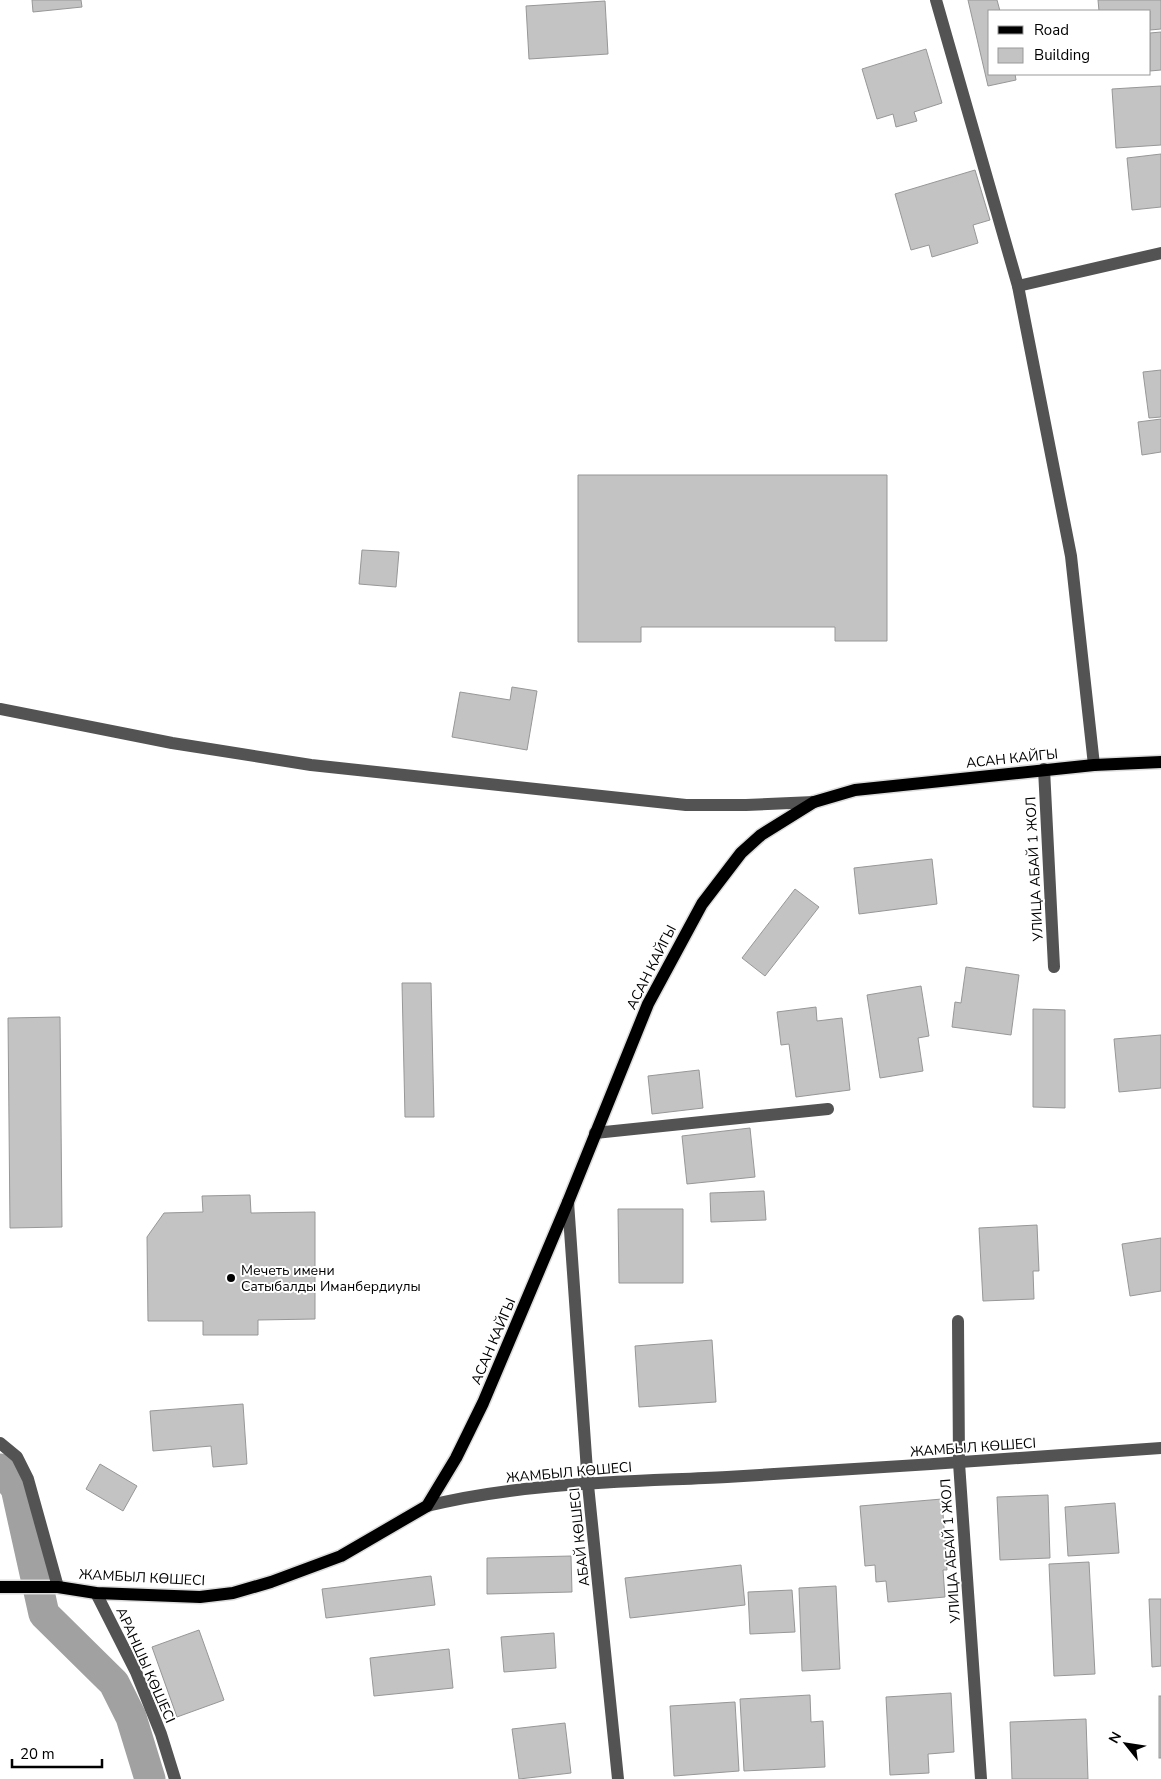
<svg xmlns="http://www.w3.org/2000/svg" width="1161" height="1779" font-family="'Nunito Sans',sans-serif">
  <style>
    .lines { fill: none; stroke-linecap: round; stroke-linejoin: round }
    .canal { stroke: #a1a1a1; stroke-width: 31 }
    .building { fill: #c3c3c3; stroke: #979797 }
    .major-casing { stroke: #dbdbdb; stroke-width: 15 }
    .minor { stroke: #535353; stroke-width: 12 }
    .major { stroke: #000; stroke-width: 12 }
    .poi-dot { fill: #000; stroke: #fff; stroke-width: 2 }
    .labels { text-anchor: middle; stroke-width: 4; stroke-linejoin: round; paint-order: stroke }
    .street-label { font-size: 14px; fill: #000; stroke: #fff }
    .poi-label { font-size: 14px; fill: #000; stroke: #fff; text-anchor: start }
  </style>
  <rect width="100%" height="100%" fill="#fff"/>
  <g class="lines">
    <!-- canal -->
    <path class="canal" d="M0 1469 16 1488 44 1614 114 1683 131 1717 150 1779"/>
  </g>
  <!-- building -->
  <g class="building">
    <path d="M32 0H81L82 7 33 12Z"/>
    <path d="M968 0H997L1000 11H990V74H1015L1016 80 988 86Z"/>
    <path d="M1098 0H1161V29L1150 30V11H1099Z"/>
    <path d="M605 1 608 54 529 59 526 6Z"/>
    <path d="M1161 32V70L1150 71V33Z"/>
    <path d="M926 49 942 103 914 112 917 121 896 127 893 114 877 119 862 69Z"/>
    <path d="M1161 86V145L1116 148 1112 89Z"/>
    <path d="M1161 154V207L1132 210 1127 158Z"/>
    <path d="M975 170 990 220 973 225 978 243 932 257 929 245 911 250 895 194Z"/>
    <path d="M1161 370V417L1149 418 1143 372Z"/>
    <path d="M1161 419V452L1142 455 1138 422Z"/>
    <path d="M578 475H887V641H835V627H641V642H578Z"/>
    <path d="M362 550 399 552 396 587 359 584Z"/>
    <path d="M512 687 537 691 527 750 452 737 460 692 510 700Z"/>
    <path d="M932 859 937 904 859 914 854 868Z"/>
    <path d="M795 889 819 907 765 976 742 958Z"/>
    <path d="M966 967 1019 975 1011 1035 952 1027 955 1002 961 1003Z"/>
    <path d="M402 983H431L434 1117H405Z"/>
    <path d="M921 986 929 1036 918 1038 923 1071 880 1078 867 995Z"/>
    <path d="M816 1007 817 1021 842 1018 850 1090 796 1097 789 1044 781 1045 777 1012Z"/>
    <path d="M1033 1009 1065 1010V1108L1033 1107Z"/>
    <path d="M60 1017 62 1227 10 1228 8 1018Z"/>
    <path d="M1161 1035V1088L1119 1092 1114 1039Z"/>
    <path d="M699 1070 703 1108 652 1114 648 1076Z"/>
    <path d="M750 1128 755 1177 687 1184 682 1136Z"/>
    <path d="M764 1191 766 1220 711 1222 710 1193Z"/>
    <path d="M250 1195 251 1213 315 1212V1319L258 1320V1335H203V1321H148L147 1237 164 1213 203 1212 202 1196Z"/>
    <path d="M618 1209H683V1283H619Z"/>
    <path d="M1037 1225 1039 1271H1033L1034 1299 983 1301 979 1228Z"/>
    <path d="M1161 1238V1291L1130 1296 1122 1244Z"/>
    <path d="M712 1340 716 1402 639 1407 635 1346Z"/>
    <path d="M243 1404 247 1464 213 1467 211 1446 153 1451 150 1411Z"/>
    <path d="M100 1464 137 1486 123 1511 86 1489Z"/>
    <path d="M1048 1495 1050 1558 1000 1560 997 1497Z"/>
    <path d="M942 1499 947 1570H943L945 1597 888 1602 886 1581 876 1582 875 1565 865 1566 860 1506Z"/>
    <path d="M1115 1503 1119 1553 1068 1556 1065 1507Z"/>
    <path d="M571 1556 572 1592 487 1594V1558Z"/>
    <path d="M1089 1562 1095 1674 1054 1676 1049 1564Z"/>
    <path d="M741 1565 745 1605 630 1618 625 1578Z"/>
    <path d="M431 1576 435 1605 326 1618 322 1589Z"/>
    <path d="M836 1586 840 1669 802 1671 799 1588Z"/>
    <path d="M792 1590 795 1632 750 1634 748 1592Z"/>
    <path d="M1149 1599H1161V1666L1152 1667Z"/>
    <path d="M199 1630 224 1700 177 1717 152 1647Z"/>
    <path d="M554 1633 556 1668 504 1672 501 1637Z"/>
    <path d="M449 1649 453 1688 374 1696 370 1658Z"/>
    <path d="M951 1693 954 1752 928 1754 929 1773 890 1775 886 1697Z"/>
    <path d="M810 1695 811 1722 823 1721 825 1767 744 1771 740 1699Z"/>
    <rect x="1159" y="1696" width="2" height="62"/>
    <path d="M735 1702 739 1771 674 1776 670 1706Z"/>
    <path d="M1086 1719 1088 1779H1012L1010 1722Z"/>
    <path d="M565 1723 571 1773 519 1779 512 1729Z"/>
  </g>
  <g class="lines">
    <!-- major casing -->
    <g class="major-casing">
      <path id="major" d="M0 1587H58L96 1593 200 1597 233 1593 271 1582 341 1556 427 1506 456 1458 483 1403 568 1202 648 1004 702 904 741 853 761 835 814 802 855 790 1094 765 1161 762"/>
    </g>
    <!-- minor -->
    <g class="minor">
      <path d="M936 0 1018 286 1071 556 1094 765"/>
      <path d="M1018 286 1161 253"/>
      <path d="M0 709 172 743 311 765 686 805H746L814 802"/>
      <path d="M1044 769 1054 967"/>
      <path d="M595 1133 828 1109"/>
      <path d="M568 1202 588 1485 618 1779"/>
      <path d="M958 1321 959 1463 981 1779"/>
      <path d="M0 1443 17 1457 28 1479 58 1587"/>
      <path d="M427 1506C524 1482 628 1482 727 1477 872 1468 1016 1459 1161 1448"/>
      <path d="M96 1593 136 1672 161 1734 175 1779"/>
    </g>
    <!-- major -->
    <use href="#major" class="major"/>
  </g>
  <!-- markers -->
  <circle class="poi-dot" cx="231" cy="1278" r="5"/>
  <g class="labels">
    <!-- street labels -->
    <g class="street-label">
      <text transform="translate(1012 758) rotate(-6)" y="5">АСАН КАЙГЫ</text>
      <text transform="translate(1034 869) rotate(-93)" y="5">УЛИЦА АБАЙ 1 ЖОЛ</text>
      <text transform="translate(651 967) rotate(-63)" y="5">АСАН КАЙГЫ</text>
      <text transform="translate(493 1341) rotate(-67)" y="5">АСАН КАЙГЫ</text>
      <text transform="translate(973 1447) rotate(-4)" y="5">ЖАМБЫЛ КӨШЕСІ</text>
      <text transform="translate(569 1472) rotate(-5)" y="5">ЖАМБЫЛ КӨШЕСІ</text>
      <text transform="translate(579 1537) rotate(-96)" y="5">АБАЙ КӨШЕСІ</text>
      <text transform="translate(950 1551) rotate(-94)" y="5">УЛИЦА АБАЙ 1 ЖОЛ</text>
      <text transform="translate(142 1577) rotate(3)" y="5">ЖАМБЫЛ КӨШЕСІ</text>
      <text transform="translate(146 1665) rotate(66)" y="5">АРАНШЫ КӨШЕСІ</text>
    </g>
    <!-- poi labels -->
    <g class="poi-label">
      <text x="241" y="1275">Мечеть имени<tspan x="241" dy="16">Сатыбалды Иманбердиулы</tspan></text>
    </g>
  </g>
  <!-- legend -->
  <rect x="988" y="10" width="162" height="65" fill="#ffffff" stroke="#999999"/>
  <rect x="998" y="26" width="25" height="8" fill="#000000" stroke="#999999"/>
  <text x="1034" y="35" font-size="15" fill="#000000">Road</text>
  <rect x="998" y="48" width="25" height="15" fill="#c3c3c3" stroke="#999999"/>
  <text x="1034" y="60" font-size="15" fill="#000000">Building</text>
  <!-- north arrow -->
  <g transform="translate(1126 1744) rotate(300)" stroke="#ffffff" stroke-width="4" paint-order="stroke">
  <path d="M0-4L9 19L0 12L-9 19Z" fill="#000000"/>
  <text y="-8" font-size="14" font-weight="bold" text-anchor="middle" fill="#000000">N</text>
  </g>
  <!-- scale -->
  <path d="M12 1759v8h90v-8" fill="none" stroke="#000000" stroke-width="2.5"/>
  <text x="20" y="1759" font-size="15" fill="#000000" stroke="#ffffff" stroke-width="4" paint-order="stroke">20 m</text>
</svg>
